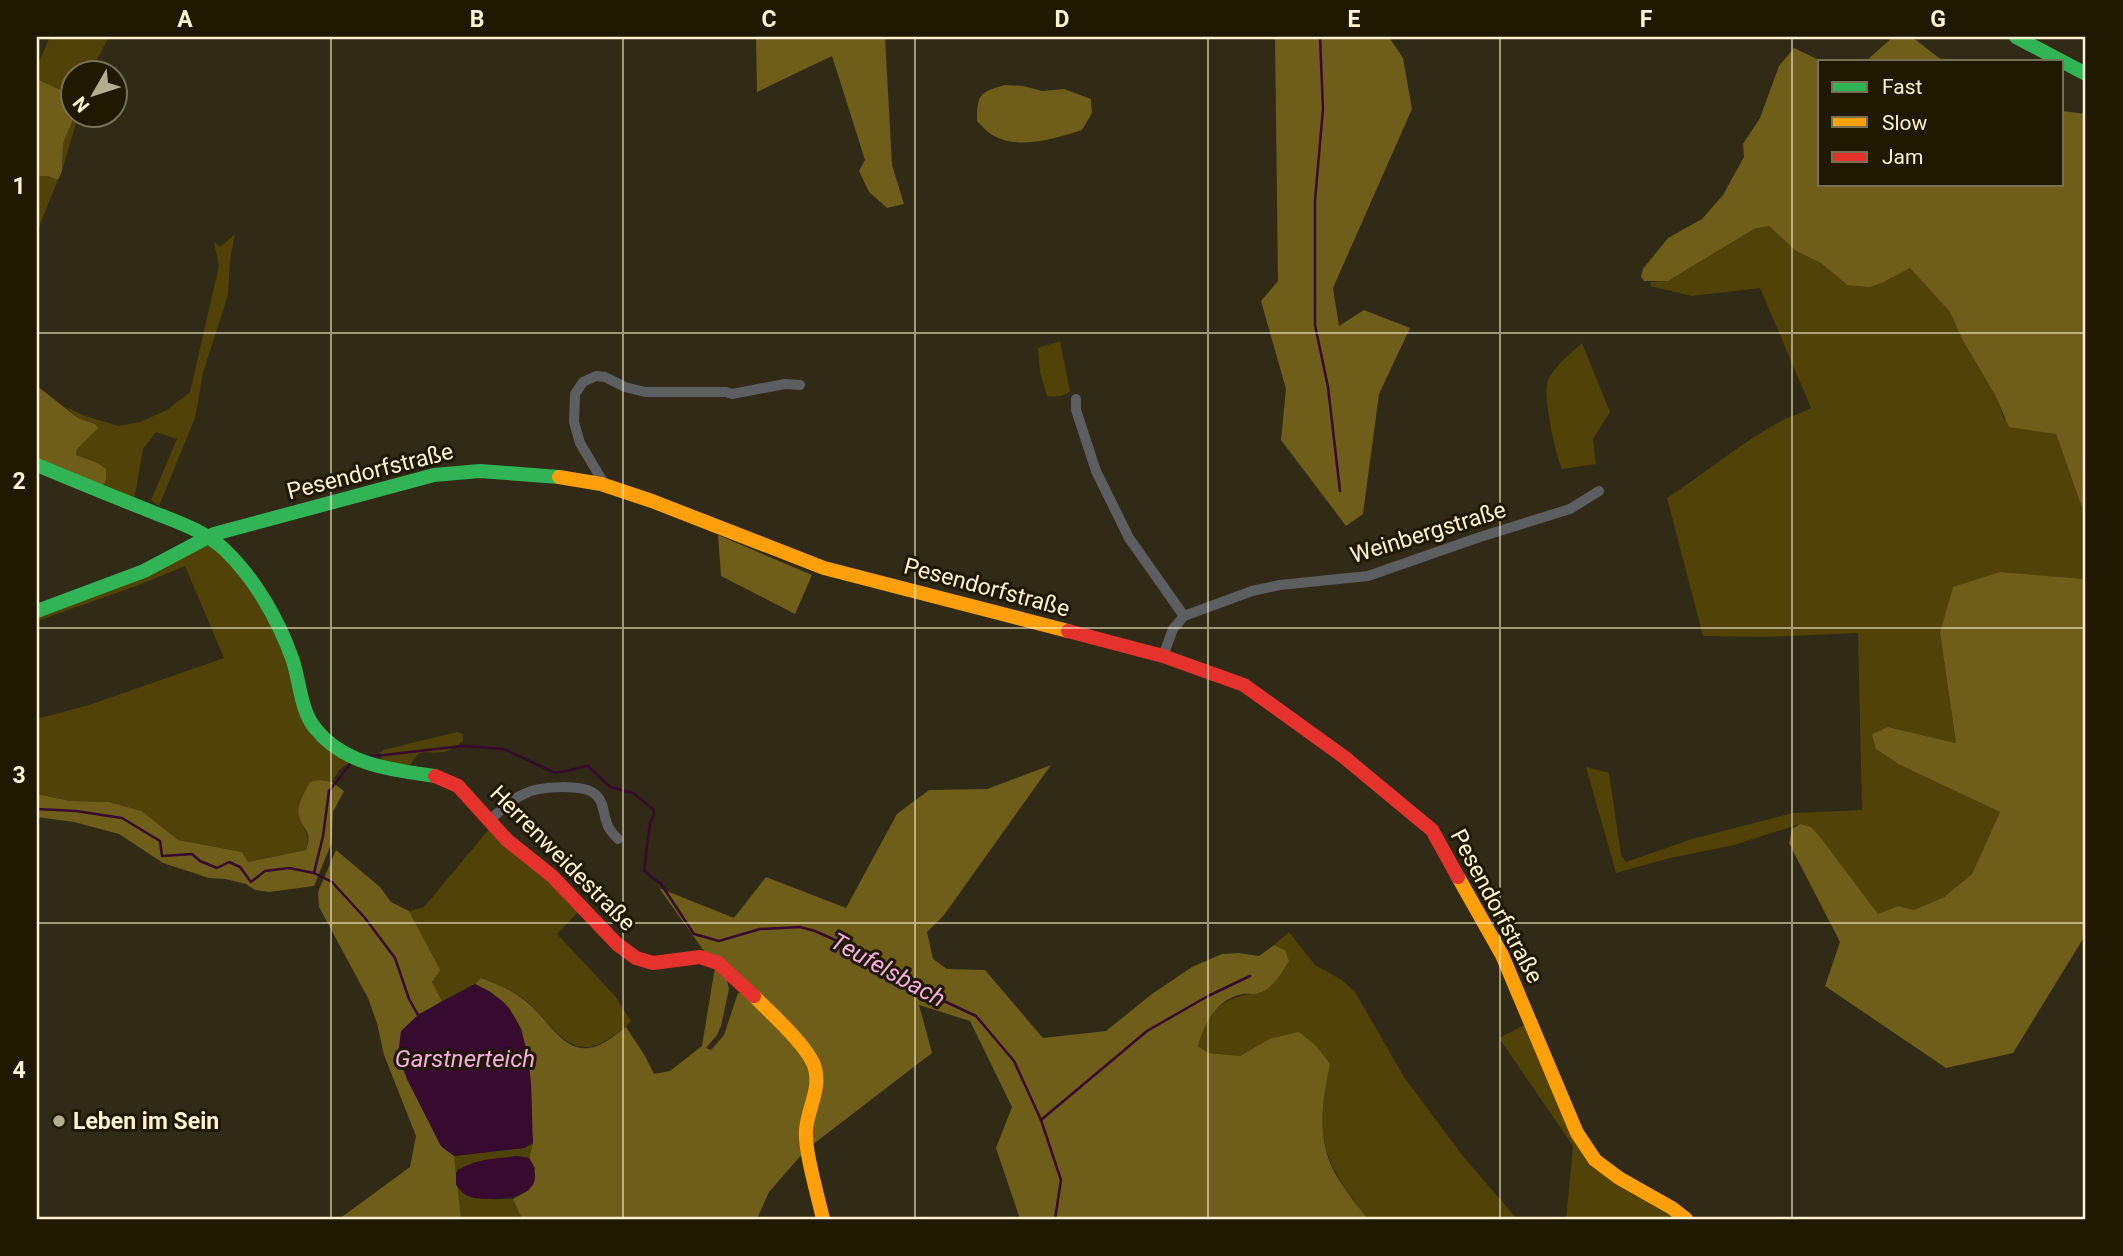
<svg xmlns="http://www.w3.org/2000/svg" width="2123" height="1256" font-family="Roboto,sans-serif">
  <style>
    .green { fill: #514208 }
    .forest { fill: #6f5d1a }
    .water { fill: #370a2f }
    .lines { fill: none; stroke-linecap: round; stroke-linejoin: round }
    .stream { stroke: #370a2f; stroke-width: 2.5 }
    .street { stroke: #5d5e62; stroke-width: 10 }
    .fast { stroke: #30b455; stroke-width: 14 }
    .slow { stroke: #ff9f0a; stroke-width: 14 }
    .jam { stroke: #e5322d; stroke-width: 14 }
    .grid { fill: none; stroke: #fdf3d2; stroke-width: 2; stroke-opacity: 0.55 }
    .poi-dot { fill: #b5ad90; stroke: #201800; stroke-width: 2.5 }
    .labels { text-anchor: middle; stroke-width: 6; stroke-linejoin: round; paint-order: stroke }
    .street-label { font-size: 23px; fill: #fdf3d2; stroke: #201800 }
    .poi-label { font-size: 23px; font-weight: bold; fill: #fdf3d2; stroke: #201800; text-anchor: start }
    .water-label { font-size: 24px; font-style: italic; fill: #f5ade6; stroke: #201800 }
    .neatline { fill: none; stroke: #fdf3d2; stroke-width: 2.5 }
    .grid-label { font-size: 23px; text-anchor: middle; font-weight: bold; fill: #fdf3d2 }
  </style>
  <rect width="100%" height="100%" fill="#302a16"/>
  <!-- green -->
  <g class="green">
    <path d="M50 37H109L90 73 74 74V116H78L62 171 63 143 72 122V96L37 79V66Z"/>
    <path d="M37 176H48L58 180 37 232Z"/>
    <path d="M1769 226 1796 251 1821 263 1847 285 1884 282 1910 268 1950 312 1962 339 1995 395 2004 419 2056 434 2086 519V570L2084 580 2000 572 1940 633 1956 743 1888 727 1900 765 2000 812 1972 874 1944 897 1914 910 1898 906 1878 915 1849 877 1800 824 1734 845 1670 858 1616 873 1586 767 1609 773 1621 855 1626 862 1692 839 1793 813 1862 810 1858 633 1764 637 1703 636 1667 498C1704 474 1738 445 1776 424 1787 417 1800 414 1811 408L1760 288 1692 296 1650 286 1651 282 1668 281 1754 229Z"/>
    <path d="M235 234 230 259 228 295 203 373 195 418 159 506 151 500 177 439 156 432 143 449 134 501 102 487 106 469 98 463 76 455 77 449 95 424 78 418 66 407 85 416 119 426 140 422 167 410 190 392 219 266 214 242 220 247Z"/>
    <path d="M1060 341 1070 391C1064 397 1054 397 1047 396L1040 372 1038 348Z"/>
    <path d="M1582 343 1610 412 1593 439 1596 464 1562 469C1555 453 1544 400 1547 384 1549 371 1572 352 1582 343Z"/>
    <path d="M206 546H214L242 575 280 638 305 718 351 761 339 770 332 782 320 780C314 788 304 798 300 807 295 820 313 830 306 850L248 862 242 852 178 840 142 811 109 802 70 801 37 794V719L89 705 224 658 185 566 139 585 37 621V613Z"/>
    <path d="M457 732 463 734V741C457 745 450 751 443 752 421 755 422 745 409 767 396 766 383 768 380 753L383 750Z"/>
    <path d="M490 828 549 880 578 912 557 934 615 996 631 1021C625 1028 618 1033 610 1038 572 1064 555 1028 530 1004 517 992 498 984 482 978L475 984 442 1001 432 982 439 970 409 911 424 907Z"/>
    <path d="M1289 932 1315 965 1342 980 1355 992 1404 1077 1462 1155 1517 1219H1368C1334 1173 1318 1156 1324 1096L1269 1039 1240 1056 1208 1053 1198 1046C1206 1012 1224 995 1260 993L1285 950 1274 945Z"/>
    <path d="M1526 1024 1590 1160 1680 1219H1566L1573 1146 1499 1038Z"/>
    <path d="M533 1143 529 1158 517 1156 458 1169 456 1173 454 1156 524 1148Z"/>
    <path d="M456 1185C470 1202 493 1199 513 1199L522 1219H461Z"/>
  </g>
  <!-- forest -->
  <g class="forest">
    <path d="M756 37H885L892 165 904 204 887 208 869 192 859 171 865 160 832 56 757 92Z"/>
    <path d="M1275 37H1389L1403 58 1412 109 1333 288 1339 326 1364 310 1410 328 1379 394 1363 514 1346 526 1281 440 1286 389 1261 301 1278 281Z"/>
    <path d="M1893 37H1912L1943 61H1866Z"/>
    <path d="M1794 48 1821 61 1820 184H2062V111L2086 114V519L2056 434 2009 427 1995 395 1962 339 1950 312 1910 268 1884 282 1870 287 1847 285 1821 263 1796 251 1769 226 1754 229 1668 281H1644L1641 277 1643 269 1668 238 1702 219 1723 195 1744 157 1743 144 1760 118 1779 66Z"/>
    <path d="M37 79 73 96 72 122 63 143 62 171 58 180 48 176H37Z"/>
    <path d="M1005 85 1023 86 1042 91 1064 89 1091 99 1092 113 1082 130C1057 138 1019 150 994 136 988 133 982 126 977 121 977 95 979 92 1005 85Z"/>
    <path d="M37 386 78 418 95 424 98 428 77 449 76 455 98 463 106 469V480L102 487 37 460Z"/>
    <path d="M718 535 812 575 795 614 721 576Z"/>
    <path d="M2086 570V934L2013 1053 1946 1068 1825 986 1840 942 1789 843 1792 829 1800 824 1811 827 1820 837 1878 914 1898 906 1914 910 1944 897 1972 874 2000 812 1900 765 1876 749 1872 734 1888 727 1956 743 1940 633 1953 587 2000 572 2083 579Z"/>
    <path d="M1051 765 944 915 927 932 933 959 947 969 985 970 1043 1038 1106 1031 1152 994 1192 967 1222 954 1239 953 1259 956 1274 945 1285 950 1289 961C1282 972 1273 989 1259 993 1254 995 1248 993 1243 994 1218 998 1203 1024 1198 1046L1208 1053 1240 1056 1269 1039 1299 1032 1316 1046 1330 1064C1322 1102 1316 1139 1336 1175 1345 1190 1357 1205 1368 1219H1065L1061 1218 1020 1219 996 1148 1012 1107 970 1021 919 1005 932 1053 812 1145V1127L823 1078 704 951 659 888 734 918 766 877 846 908 897 814 929 790 987 789Z"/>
    <path d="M320 780 332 782 344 791 333 812 332 842 314 886 269 892 255 890 246 884 225 879 209 878 163 863 119 834 74 822 37 817V794L70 801 109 802 142 811 178 840 242 852 248 862 306 850C313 831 303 830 299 816 296 805 305 792 310 782Z"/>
    <path d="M336 850 380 887 391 902 409 911 440 970 432 982 442 1001 418 1015 407 1079 441 1146 454 1156 461 1219H339L410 1167 416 1136 384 1055 377 1023 368 998 319 907 318 892Z"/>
    <path d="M715 967 727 980 729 989 721 1026 717 1035 706 1048 711 1050 724 1035 738 993 743 992 788 1035 811 1070 804 1152 769 1192 757 1219H522L513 1199 529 1190 535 1168 529 1158 533 1143 522 1030 509 1008 491 992 475 984 481 978C498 984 516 992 529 1004 546 1018 563 1051 588 1048 602 1047 615 1035 626 1027L645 1056 654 1074 670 1071 702 1046Z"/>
  </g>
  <!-- water -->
  <g class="water">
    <path d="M475 984C488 991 502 998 510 1010 535 1044 531 1102 533 1143L524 1148 454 1156 441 1146 407 1079 398 1055 401 1031 418 1015Z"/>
    <path d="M517 1156 529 1158C547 1188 522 1198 495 1199 485 1199 472 1200 463 1193 462 1192 457 1186 456 1185V1173C471 1158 497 1159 517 1156Z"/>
  </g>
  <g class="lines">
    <!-- stream -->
    <g class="stream">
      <path d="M1320 37 1323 109 1315 200V325L1328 387 1340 491"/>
      <path d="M367 757 462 746 504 749 553 772C566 774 575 767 588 766L610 787 633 793 653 809 654 815 650 823 644 871 661 884 694 934 719 941 760 929 800 927 815 931 855 949 882 972 976 1016 1014 1061 1041 1120 1061 1180 1055 1219"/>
      <path d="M37 809 76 811 122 818 160 841 162 856 192 854 200 861 217 868 229 862 240 867 251 882 265 871 289 868 314 873 332 882 365 918 395 958 409 999 418 1015"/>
      <path d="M314 873 323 836 329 791 351 763"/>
      <path d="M1041 1120 1147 1031 1208 996 1250 976"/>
    </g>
    <!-- street -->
    <g class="street">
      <path d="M1076 399V410L1096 471 1129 538 1184 616"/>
      <path d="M601 484 602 480 580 443 574 422 575 394 583 382 596 376 605 377 625 387 645 392H726L732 394 785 384 800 385"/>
      <path d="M1163 656 1173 629 1184 616 1252 591 1280 585 1368 576 1480 537 1570 509 1599 491"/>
      <path d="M489 820C500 812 511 799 524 794 539 786 585 783 597 796 605 804 603 816 608 826 610 831 614 835 618 839"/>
    </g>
    <!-- fast -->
    <g class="fast">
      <path d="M2016 37 2086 74"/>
      <path d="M37 465C73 480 109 495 145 509 173 521 203 529 225 550 255 579 278 619 292 658 300 680 300 710 315 728 344 765 392 770 435 776"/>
      <path d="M37 611 144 571 214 534 434 475 480 471 559 477"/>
    </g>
    <!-- slow -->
    <g class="slow">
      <path d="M559 477 601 484 652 501 824 568 1068 631"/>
      <path d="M1458 877 1502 955 1577 1133 1595 1160 1619 1178 1672 1208 1686 1219"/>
      <path d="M754 996C771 1014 805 1043 814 1065 822 1087 808 1108 806 1129 804 1150 818 1196 823 1219"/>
    </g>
    <!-- jam -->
    <g class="jam">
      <path d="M1068 631 1163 656 1244 685 1344 757 1432 830 1458 877"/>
      <path d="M435 776 458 786 507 840 552 876 617 944 636 958 653 963 700 957 718 963 754 996"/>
    </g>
  </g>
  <!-- grid -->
  <path class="grid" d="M331 37V1219M623 37V1219M915 37V1219M1208 37V1219M1500 37V1219M1792 37V1219M37 333H2086M37 628H2086M37 923H2086"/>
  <!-- markers -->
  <circle class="poi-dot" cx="59" cy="1121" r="7"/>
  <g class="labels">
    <!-- street labels -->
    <g class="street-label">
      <text transform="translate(370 471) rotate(-14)" y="8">Pesendorfstraße</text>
      <text transform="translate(1428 532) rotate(-17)" y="8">Weinbergstraße</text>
      <text transform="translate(987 587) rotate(15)" y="8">Pesendorfstraße</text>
      <text transform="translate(563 858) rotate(45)" y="8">Herrenweidestraße</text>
      <text transform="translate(1497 906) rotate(62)" y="8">Pesendorfstraße</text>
    </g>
    <!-- poi labels -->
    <g class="poi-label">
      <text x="73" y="1129">Leben im Sein</text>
    </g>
    <!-- water labels -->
    <g class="water-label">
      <text transform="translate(888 970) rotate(29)" y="8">Teufelsbach</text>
      <text x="465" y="1067">Garstnerteich</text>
    </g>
  </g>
  <!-- border -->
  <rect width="2123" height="1256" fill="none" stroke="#201800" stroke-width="77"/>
  <!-- legend -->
  <rect x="1818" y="60" width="245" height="126" fill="#201800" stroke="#787054" stroke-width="2"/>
  <rect x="1832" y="82" width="35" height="10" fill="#30b455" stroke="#787054" stroke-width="2"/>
  <text x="1882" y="94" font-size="21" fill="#fdf3d2">Fast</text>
  <rect x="1832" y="117" width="35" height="10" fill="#ff9f0a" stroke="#787054" stroke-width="2"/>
  <text x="1882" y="130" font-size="21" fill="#fdf3d2">Slow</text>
  <rect x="1832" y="152" width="35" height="10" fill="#e5322d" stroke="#787054" stroke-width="2"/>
  <text x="1882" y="164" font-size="21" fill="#fdf3d2">Jam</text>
  <!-- north arrow -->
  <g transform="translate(94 94) rotate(231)"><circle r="33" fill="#201800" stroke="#787054" stroke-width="2"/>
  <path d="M0-5L12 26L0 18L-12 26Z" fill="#b5ad90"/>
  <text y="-10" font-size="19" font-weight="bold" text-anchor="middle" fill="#fdf3d2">N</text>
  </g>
  <rect x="38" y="38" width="2046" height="1180" class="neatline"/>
  <g class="grid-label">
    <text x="185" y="27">A</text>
    <text x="477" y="27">B</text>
    <text x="769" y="27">C</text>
    <text x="1062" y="27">D</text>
    <text x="1354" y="27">E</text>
    <text x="1646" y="27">F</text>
    <text x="1938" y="27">G</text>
    <text x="19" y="194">1</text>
    <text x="19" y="489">2</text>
    <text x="19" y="783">3</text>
    <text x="19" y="1078">4</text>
  </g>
</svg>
